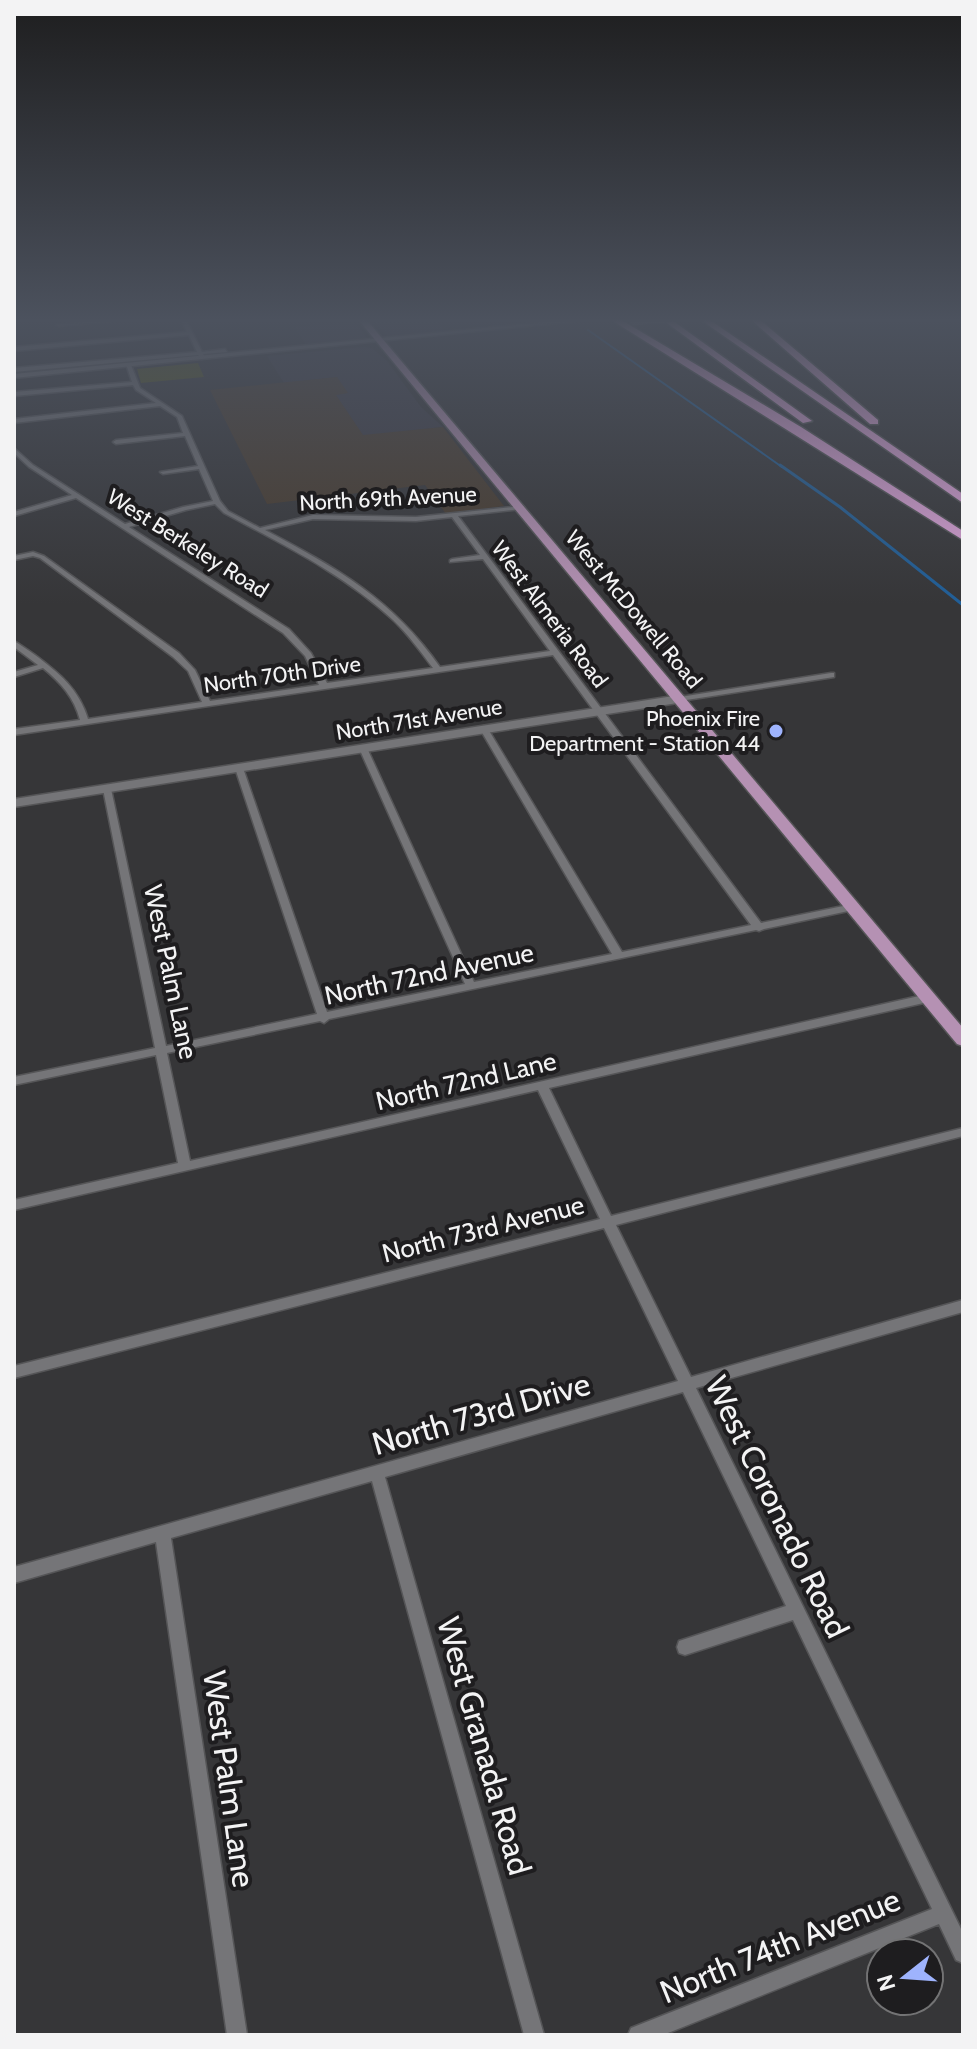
<svg xmlns="http://www.w3.org/2000/svg" width="977" height="2049" font-family="Cabin,sans-serif">
  <style>
    .built { fill: #3d3c45 }
    .education { fill: #483b2d }
    .green { fill: #545618 }
    .lines { fill: none; stroke-linecap: round; stroke-linejoin: round }
    .stream-far1 { stroke: #215f98; stroke-width: 2 }
    .stream { stroke: #215f98; stroke-width: 3 }
    .street-casing { stroke: #555557; stroke-width: 3 }
    .secondary-casing { stroke: #555557; stroke-width: 3 }
    .primary-casing { stroke: #555557; stroke-width: 3 }
    .highway-casing { stroke: #555557; stroke-width: 3 }
    .street { fill: #757578; fill-rule: evenodd }
    .secondary { fill: #757578; fill-rule: evenodd }
    .primary { fill: #b591b3; fill-rule: evenodd }
    .highway { fill: #dfa4da; fill-rule: evenodd }
    .secondary-bridge-casing { stroke: #555557; stroke-width: 9; stroke-linecap: butt }
    .secondary-bridge { stroke: #757578; stroke-width: 8 }
    .poi-dot { fill: #9eb3fd; stroke: #1e1d1f; stroke-width: 3 }
    .labels { text-anchor: middle; stroke-width: 8; stroke-linejoin: round; paint-order: stroke }
    .far-street-label { font-size: 22px; fill: #f3f3f4; stroke: #1e1d1f }
    .far-poi-label { font-size: 22px; fill: #f3f3f4; stroke: #1e1d1f; text-anchor: end }
    .street-label { font-size: 26px; fill: #f3f3f4; stroke: #1e1d1f }
    .near-street-label { font-size: 32px; fill: #f3f3f4; stroke: #1e1d1f }
  </style>
  <rect width="100%" height="100%" fill="#363638"/>
  <!-- built -->
  <g class="built">
    <path d="M371 318H433L446 331 387 336Z"/>
    <path d="M355 322 367 338 306 345 295 327Z"/>
    <path d="M363 347 372 348 387 361 421 407 443 427 363 436 335 394 347 393 337 377 284 383 267 356Z"/>
  </g>
  <!-- education -->
  <path class="education" d="M337 377 348 393 336 395 363 435 443 427 504 506 446 514 425 485 267 504 210 390Z"/>
  <!-- green -->
  <path class="green" d="M198 363 204 377 141 383 137 369Z"/>
  <g class="lines">
    <!-- stream-far1 -->
    <path class="stream-far1" d="M588 330 782 467"/>
    <!-- stream -->
    <path class="stream" d="M780 465 840 507 963 605"/>
    <!-- street casing -->
    <g class="street-casing">
      <g id="street">
        <path d="M130 318H145L58 326 56 325Z"/>
        <path d="M181 318H185L202 352 225 349 227 352 203 354 205 357 202 359 198 355 14 372V368L197 352 189 335 14 351V347L187 332Z"/>
        <path d="M952 318H957L963 320V323Z"/>
        <path d="M126 364 131 365 140 388 182 416 220 501 228 511 260 528 313 515 416 517 523 506 524 507 521 509 458 516 761 923 853 904 858 907 853 910 764 929 759 931 756 930 329 1019 324 1023 320 1021 167 1053 190 1161 928 994 933 998 928 1002 549 1088 611 1216 963 1128V1136L616 1225 691 1377 963 1300V1312L696 1388 963 1933V1963L956 1960 939 1924 663 2035H628L631 2028 932 1909 793 1620 685 1655 679 1653 677 1647 679 1641 786 1606 683 1392 385 1477 544 2035H524L372 1481 171 1538 247 2035H227L156 1542 14 1583V1567L678 1381 604 1228 14 1378V1366L600 1219 538 1090 14 1210V1200L178 1163 156 1055 14 1085V1077L155 1048 103 789 107 786 111 789 166 1046 317 1014 235 768 239 765 243 768 327 1012 465 984 359 748 363 745 367 748 474 982 612 954 480 729 484 726 488 729 622 952 751 925 553 655 14 735V729L80 720C74 697 61 683 43 668L14 677V672L38 665 14 647V641C21 645 28 650 35 655 59 673 79 689 88 719L202 702 188 671 173 657 40 558 33 556 14 560V556L33 552 44 556 179 653 195 670 210 701 319 685 305 656 283 633 76 498 14 516V512L72 495 29 467 14 453V448L33 465 125 524 183 507 213 501 199 469 163 474 160 472 198 466 185 436 116 444 113 442 116 440 183 433 177 417 160 406 14 423V419L156 403 136 390 133 385 14 396V392L132 382ZM215 504 224 513C282 544 344 574 393 620 408 634 420 651 433 668L327 683 311 653 289 629 129 527 186 510ZM452 517 480 555 452 559 450 560V562L483 559 550 651 440 667C392 599 337 568 265 530L313 519 416 521Z"/>
        <path d="M831 673H834V677L680 701 676 699 680 697Z"/>
      </g>
    </g>
    <!-- secondary casing -->
    <g class="secondary-casing">
      <g id="secondary">
        <path d="M586 318H607L14 378V374Z"/>
        <path d="M680 695 684 696V702L14 807V799Z"/>
      </g>
    </g>
    <!-- primary casing -->
    <g class="primary-casing">
      <path id="primary" d="M357 318H365L963 1028V1046L957 1044Z"/>
    </g>
    <!-- highway casing -->
    <g class="highway-casing">
      <g id="highway">
        <path d="M608 318H618L801 427 963 531V540Z"/>
        <path d="M660 318H669L812 421 803 423Z"/>
        <path d="M698 318H707L963 494V503Z"/>
        <path d="M749 318H758L878 420V424H870Z"/>
      </g>
    </g>
    <!-- street -->
    <use href="#street" class="street"/>
    <!-- secondary -->
    <use href="#secondary" class="secondary"/>
    <!-- primary -->
    <use href="#primary" class="primary"/>
    <!-- highway -->
    <use href="#highway" class="highway"/>
    <!-- secondary-bridge casing -->
    <g class="secondary-bridge-casing">
      <path id="secondary-bridge" d="M634 321 670 318"/>
    </g>
    <!-- secondary-bridge -->
    <use href="#secondary-bridge" class="secondary-bridge"/>
  </g>
  <!-- sky -->
  <linearGradient id="sky" x2="0" y2="1"><stop stop-color="#1e1e1f"/><stop offset="0.53" stop-color="#4c525e"/><stop offset="1" stop-color="#4c525e" stop-opacity="0"/></linearGradient>
  <rect width="977" height="604" fill="url(#sky)"/>
  <!-- markers -->
  <circle class="poi-dot" cx="776" cy="731" r="8"/>
  <g class="labels">
    <!-- far-street labels -->
    <g class="far-street-label">
      <text transform="translate(388 498) rotate(-3)" y="8">North 69th Avenue</text>
      <text transform="translate(188 543) rotate(32)" y="8">West Berkeley Road</text>
      <text transform="translate(634 609) rotate(50)" y="8">West McDowell Road</text>
      <text transform="translate(550 614) rotate(53)" y="8">West Almeria Road</text>
      <text transform="translate(282 674) rotate(-8)" y="8">North 70th Drive</text>
      <text transform="translate(419 719) rotate(-9)" y="8">North 71st Avenue</text>
    </g>
    <!-- far-poi labels -->
    <g class="far-poi-label">
      <text x="760" y="726">Phoenix Fire<tspan x="760" dy="25">Department - Station 44</tspan></text>
    </g>
    <!-- street labels -->
    <g class="street-label">
      <text transform="translate(171 972) rotate(78)" y="9">West Palm Lane</text>
      <text transform="translate(429 974) rotate(-12)" y="9">North 72nd Avenue</text>
      <text transform="translate(466 1081) rotate(-13)" y="9">North 72nd Lane</text>
      <text transform="translate(483 1229) rotate(-14)" y="9">North 73rd Avenue</text>
    </g>
    <!-- near-street labels -->
    <g class="near-street-label">
      <text transform="translate(481 1414) rotate(-16)" y="11">North 73rd Drive</text>
      <text transform="translate(777 1507) rotate(64)" y="11">West Coronado Road</text>
      <text transform="translate(484 1746) rotate(74)" y="11">West Granada Road</text>
      <text transform="translate(229 1779) rotate(82)" y="11">West Palm Lane</text>
      <text transform="translate(780 1946) rotate(-22)" y="11">North 74th Avenue</text>
    </g>
  </g>
  <!-- border -->
  <rect width="977" height="2049" fill="none" stroke="#f3f3f4" stroke-width="32"/>
  <!-- north arrow -->
  <g transform="translate(905 1977) rotate(253)"><circle r="38" fill="#1e1d1f" stroke="#737374" stroke-width="2"/>
  <path d="M0-6L14 30L0 20L-14 30Z" fill="#9eb3fd"/>
  <text y="-12" font-size="22" font-weight="bold" text-anchor="middle" fill="#f3f3f4">N</text>
  </g>
</svg>
